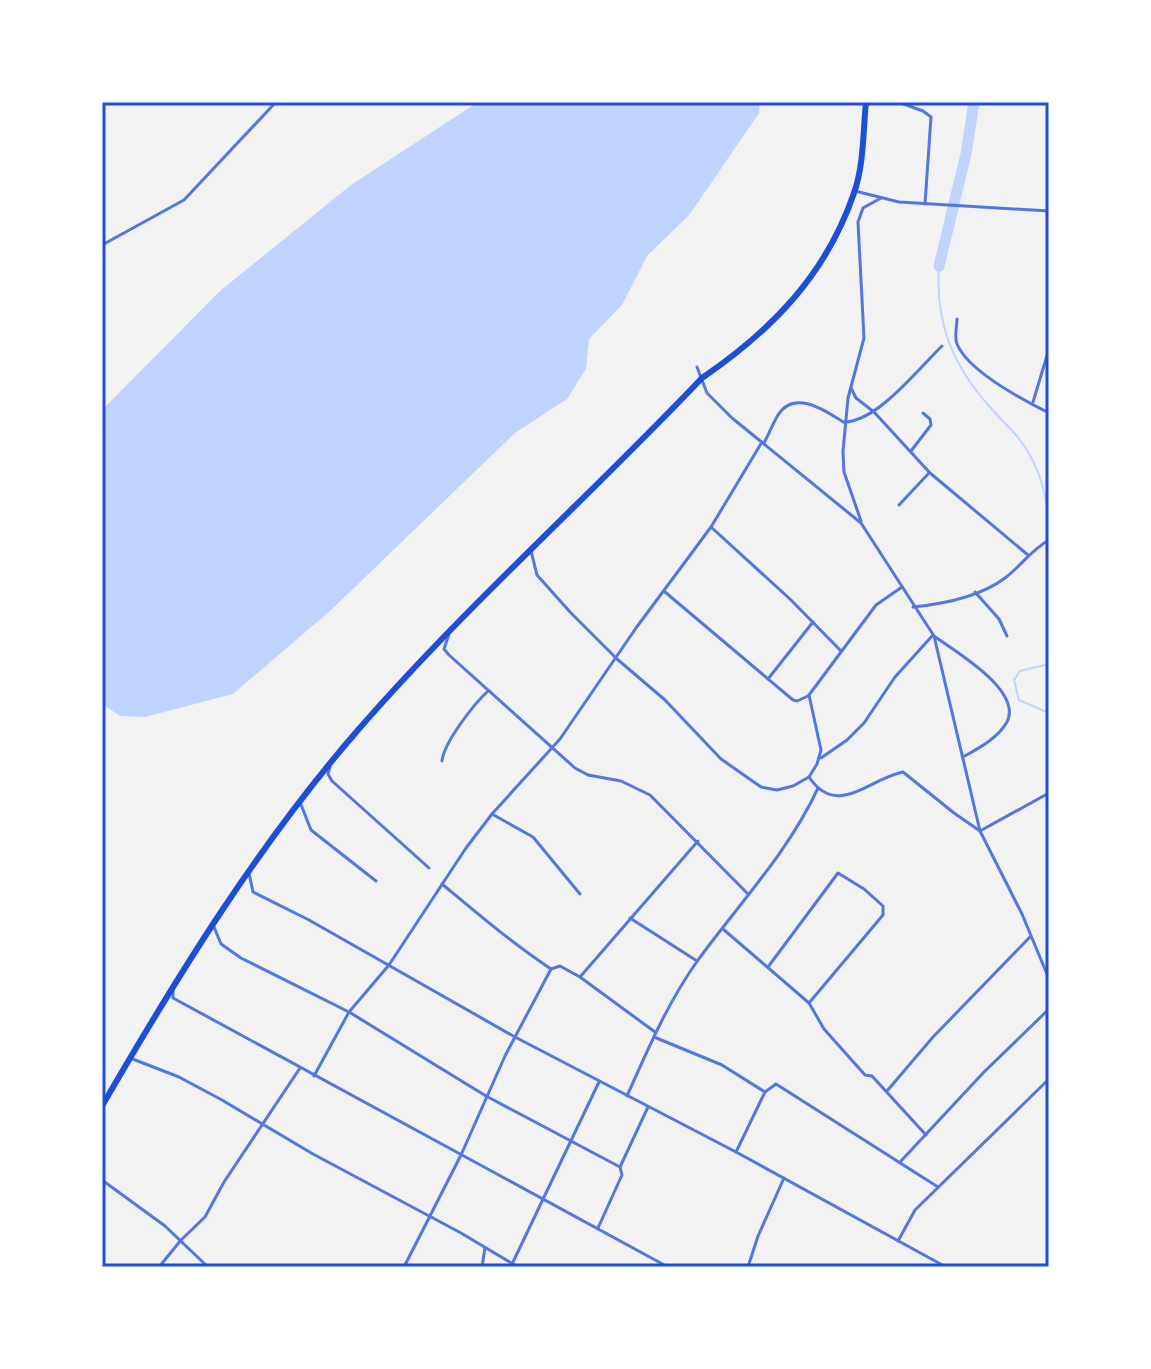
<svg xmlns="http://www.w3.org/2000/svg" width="1151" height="1369" font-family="'Archivo Narrow',sans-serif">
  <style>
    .water { fill: #bfd3fe }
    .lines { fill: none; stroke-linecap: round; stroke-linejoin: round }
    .stream { stroke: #bfd3fe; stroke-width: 2 }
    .river { stroke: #bfd3fe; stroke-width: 11 }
    .minor { stroke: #5277de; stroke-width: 3 }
    .trunk { stroke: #1d4ed8; stroke-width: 6 }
    .neatline { fill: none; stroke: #1d4ed8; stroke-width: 3 }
  </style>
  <rect width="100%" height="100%" fill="#f2f2f2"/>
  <!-- water -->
  <path class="water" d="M478 102H760L759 113 690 214 647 256 622 305 589 339 586 369 567 399 515 433 330 611 233 694 145 717 120 716 102 704V410L220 291 351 185Z"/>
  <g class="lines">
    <!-- stream -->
    <g class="stream">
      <path d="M939 266C935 322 952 365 990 407 1007 427 1019 434 1032 459 1043 480 1049 508 1048 531 1048 539 1046 541 1049 549"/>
      <path d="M1049 597V602"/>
      <path d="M1049 664 1020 671 1014 680 1019 700 1049 713"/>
    </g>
    <!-- river -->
    <path class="river" d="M939 266 966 154 974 102"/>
    <!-- minor -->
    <g class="minor">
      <path d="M898 102 923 111 931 117 925 204"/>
      <path d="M855 191 899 202 1049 211"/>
      <path d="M102 245 184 200 276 102"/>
      <path d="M957 319C957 327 954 337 957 344 968 371 1023 400 1049 413"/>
      <path d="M697 367 707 393 732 418 861 523 934 636 980 831 1022 914 1049 979"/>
      <path d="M851 388 856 398 874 412 930 473 1028 555"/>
      <path d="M1033 402 1049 349"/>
      <path d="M845 422C878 421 919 368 942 346"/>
      <path d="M764 443C769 434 773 423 778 415 795 388 827 412 845 423"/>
      <path d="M911 451 931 425 930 419 923 413"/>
      <path d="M899 505 929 473"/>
      <path d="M861 521 844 472 843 451 848 398 864 338 858 222 863 208 881 198"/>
      <path d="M711 527 791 600 841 651"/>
      <path d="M531 551 537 575 570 612 617 659 665 700 721 759 761 787 777 790 793 786 809 777 817 764 821 750 809 695 876 605 902 587"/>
      <path d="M665 592 793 700 797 701 808 696"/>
      <path d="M975 592 999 619 1007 636"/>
      <path d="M913 607C943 604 981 596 1005 578 1021 566 1031 550 1049 540"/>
      <path d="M449 634 444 649 449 655 575 768 588 775 621 781 650 795 748 894"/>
      <path d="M934 636C954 651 1023 690 1007 722 998 738 979 748 963 757"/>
      <path d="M768 679 813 622"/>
      <path d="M821 758 847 740 864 723 895 677 933 635"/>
      <path d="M442 761C444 742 474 704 488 691"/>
      <path d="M330 767 328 774 332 781 429 868"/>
      <path d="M809 777C837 819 870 778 903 772L954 813 980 831 1049 793"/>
      <path d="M300 802 311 830 376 881"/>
      <path d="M492 814 533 837 580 894"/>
      <path d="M249 873 253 892 309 920 515 1037 736 1152 946 1267"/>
      <path d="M442 884C478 914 512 943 551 969L560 966 580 977 655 1032"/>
      <path d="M630 918 697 961"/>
      <path d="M214 927 221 944 241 958 349 1012 486 1096 620 1167 622 1175 598 1228"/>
      <path d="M723 929 809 1003 824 1029 865 1075 872 1076 926 1135"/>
      <path d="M768 967 838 873 864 889 883 906V915L809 1003"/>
      <path d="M580 977 698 841"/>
      <path d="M173 990V998L668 1267"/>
      <path d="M654 1037 722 1065 765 1092"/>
      <path d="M130 1058 179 1077 222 1100 313 1154 461 1233 518 1267"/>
      <path d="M314 1076 349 1012 389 965 466 848 492 814 560 739 636 628 711 527 762 442"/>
      <path d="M887 1091 933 1037 1030 937"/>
      <path d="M627 1096C648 1049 668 1002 698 960 739 904 789 851 818 788"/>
      <path d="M736 1152 765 1092 776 1084 938 1187"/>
      <path d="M901 1161 984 1072 1049 1009"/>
      <path d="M620 1167 648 1107"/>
      <path d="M102 1180 165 1226 208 1267"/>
      <path d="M898 1241 915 1210 1049 1079"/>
      <path d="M513 1262 599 1082"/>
      <path d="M159 1267 181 1240 205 1217 224 1182 300 1068"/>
      <path d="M404 1267 461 1155 505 1056 551 969"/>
      <path d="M482 1267 485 1248"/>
      <path d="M748 1267 758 1236 784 1178"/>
    </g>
    <!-- trunk -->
    <path class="trunk" d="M102 1106C178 975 258 845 358 730 466 606 589 497 702 378 772 330 826 275 854 193 864 165 863 131 866 102"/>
  </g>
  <!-- border -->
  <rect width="1151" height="1369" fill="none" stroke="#ffffff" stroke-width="208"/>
  <rect x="104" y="104" width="943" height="1161" class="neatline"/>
</svg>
